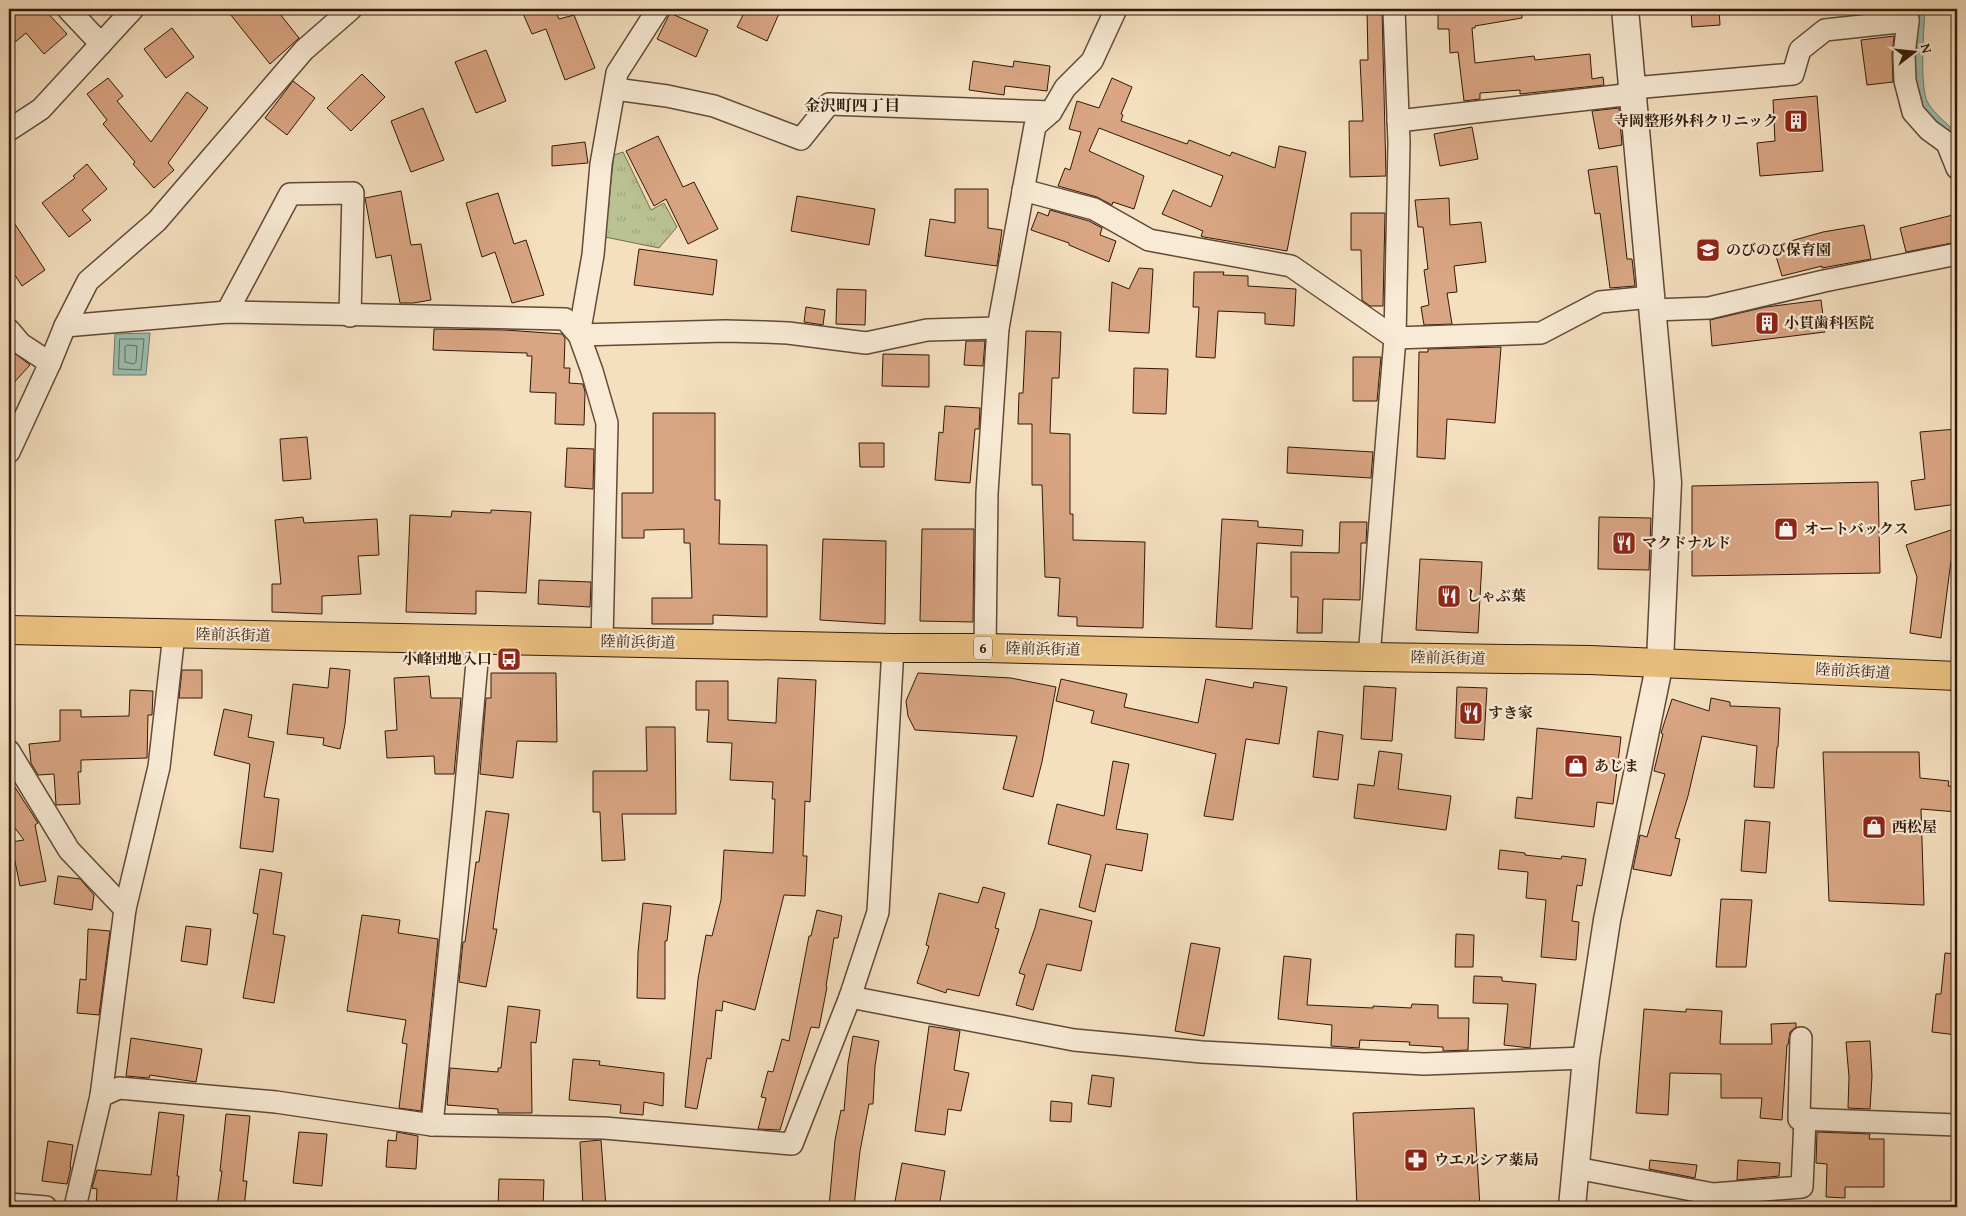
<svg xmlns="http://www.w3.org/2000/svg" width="1966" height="1216" font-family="'Gentium Book Plus','Noto Serif JP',serif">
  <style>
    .park { fill: url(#park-tufts); stroke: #756e4e }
    .water { fill: #9cbdb0; stroke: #717b6e }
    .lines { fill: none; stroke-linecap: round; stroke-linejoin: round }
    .shore { stroke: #666b5d; stroke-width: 1 }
    .building { fill: #d9a583; stroke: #30190a }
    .minor-casing { stroke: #614a37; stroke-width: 24 }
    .tertiary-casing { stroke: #614a37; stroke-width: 29 }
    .trunk-casing { stroke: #30190a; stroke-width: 30 }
    .minor { stroke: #f8ead5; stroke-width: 21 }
    .tertiary { stroke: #f8ead5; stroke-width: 26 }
    .trunk { stroke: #eac080; stroke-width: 28 }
    .labels { text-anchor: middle; stroke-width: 4.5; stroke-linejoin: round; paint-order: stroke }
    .shield { fill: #f8ead5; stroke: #6c5847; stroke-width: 1 }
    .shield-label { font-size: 14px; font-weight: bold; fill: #30190a }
    .poi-label { font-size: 15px; font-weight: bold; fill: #30190a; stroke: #f8ead5; text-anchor: start }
    .street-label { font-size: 15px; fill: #30190a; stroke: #f8ead5 }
    .neighbourhood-label { font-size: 16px; font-weight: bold; fill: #30190a; stroke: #f8ead5 }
  </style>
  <defs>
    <pattern id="park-tufts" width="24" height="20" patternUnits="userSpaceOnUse" patternTransform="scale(1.25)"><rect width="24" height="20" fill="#bac293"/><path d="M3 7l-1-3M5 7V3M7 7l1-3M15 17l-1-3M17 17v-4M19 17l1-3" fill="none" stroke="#a0a67d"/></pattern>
  </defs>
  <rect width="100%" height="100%" fill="#f4dfbf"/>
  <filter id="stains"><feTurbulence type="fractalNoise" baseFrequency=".004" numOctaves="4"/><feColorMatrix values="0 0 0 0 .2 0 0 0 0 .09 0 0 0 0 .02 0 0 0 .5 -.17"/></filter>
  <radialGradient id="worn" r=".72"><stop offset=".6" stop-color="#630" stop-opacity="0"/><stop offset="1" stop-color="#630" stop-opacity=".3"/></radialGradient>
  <!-- park -->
  <path class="park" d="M623 152 651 210 664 203 677 227 659 248 605 237 614 155Z"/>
  <!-- water -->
  <g class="water">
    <path d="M1913 9H1925C1924 27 1919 88 1928 103 1935 115 1949 124 1957 135V151L1914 98Z"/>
    <path d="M150 333 146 375H113L115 334Z"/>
  </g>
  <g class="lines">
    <!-- shore -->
    <g class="shore">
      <path d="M120 339H144L141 370 119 369Z"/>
      <path d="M128 345 137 346 136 362 134 364 125 362V347Z"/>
    </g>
  </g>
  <!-- building -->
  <g class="building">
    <path d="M9 9H44L67 34 44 54 26 33 9 47Z"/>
    <path d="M226 9H276L299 38 270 64Z"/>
    <path d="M521 9H555L559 19 574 15 595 68 565 80 546 29 532 34Z"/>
    <path d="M746 9H781L767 41 737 27Z"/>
    <path d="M1367 9H1382L1386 176 1350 177 1349 121H1363L1360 60H1368Z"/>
    <path d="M1438 9H1522V18L1475 26V28H1472L1475 63 1534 56 1535 60 1590 54 1592 79 1603 77 1604 85 1520 94V90L1480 93V99L1464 101 1458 52 1450 53 1449 29H1438Z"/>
    <path d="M1691 9H1719L1720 25 1692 27Z"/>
    <path d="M670 13 708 30 696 57 657 39Z"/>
    <path d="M172 28 194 57 166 78 144 49Z"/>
    <path d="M1894 36 1892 55 1893 82 1867 85 1861 40Z"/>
    <path d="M486 50 506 101 476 113 455 62Z"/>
    <path d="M973 61 1013 67 1014 61 1050 66 1047 91 1005 86 1004 95 969 90Z"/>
    <path d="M362 74 385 97 351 131 327 108Z"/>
    <path d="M108 78 123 96 117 101 151 142 187 92 208 108 168 163 174 170 154 188 133 164 135 162 103 124 107 120 87 94Z"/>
    <path d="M1112 78 1132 87 1121 114 1123 115 1121 121 1187 144 1189 140 1230 156 1232 152 1275 168 1279 146 1306 152 1287 251 1204 237 1201 236 1203 231 1162 214 1173 190 1211 207 1223 176 1099 128 1089 151 1144 176 1134 209 1113 202 1112 205 1097 197 1058 186 1065 168 1070 170 1081 132 1069 129 1077 101 1099 108Z"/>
    <path d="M293 81 315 98 287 135 265 118Z"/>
    <path d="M1817 96 1823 171 1760 176 1757 143 1775 141 1773 100Z"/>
    <path d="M423 108 444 160 411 172 391 121Z"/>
    <path d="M1619 108 1622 145 1599 149 1592 111Z"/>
    <path d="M1472 127 1478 159 1440 166 1434 134Z"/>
    <path d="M658 136 683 187 694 182 718 229 688 244 666 199 654 206 626 151Z"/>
    <path d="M585 142 588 163 552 166V146Z"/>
    <path d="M87 164 107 189 82 210 91 220 69 237 42 203 75 178 73 176Z"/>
    <path d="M1617 166 1627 259H1632L1635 286 1610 288 1600 213 1595 214 1588 170Z"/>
    <path d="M955 189H988V228L1002 230 997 266 925 256 930 219 955 223Z"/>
    <path d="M401 191 411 245 421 244 431 300 413 303H400L391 255 376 258 365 198Z"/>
    <path d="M498 193 514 244 526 240 544 295 512 303 495 252 482 257 466 203Z"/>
    <path d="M797 196 875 209 869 245 791 231Z"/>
    <path d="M1449 198 1450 225 1481 222 1486 262 1454 266 1457 292 1447 293 1452 324 1424 325 1421 307 1429 305 1424 270 1428 269 1423 227H1418L1415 200Z"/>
    <path d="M1050 210 1089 221 1102 228 1100 235 1116 241 1109 262 1069 245V243L1031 230 1038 212 1048 216Z"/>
    <path d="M1351 213H1385L1383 306H1370L1362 300 1361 250H1351Z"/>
    <path d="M1957 214V242L1906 252 1900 228Z"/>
    <path d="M9 215 45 270 22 286 9 266Z"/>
    <path d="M1864 225 1871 259 1822 268V266L1782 276 1773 246 1823 232Z"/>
    <path d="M639 249 717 260 713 295 634 285Z"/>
    <path d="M1139 268 1153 269 1149 333 1109 331 1112 282 1129 289Z"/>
    <path d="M1194 272H1224L1223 275 1248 276V286L1296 289 1294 326 1265 324V313L1218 311 1215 358 1196 357 1199 307H1193Z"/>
    <path d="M837 289 866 290 865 325 836 324Z"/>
    <path d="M1821 300 1825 332 1712 346 1710 320 1766 307Z"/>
    <path d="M806 307 825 310 823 325 804 322Z"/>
    <path d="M434 329 505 330 562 334 565 338 564 368H570L569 383 583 384 585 392 584 425 555 424 556 393 530 392 532 356H527V353L433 350Z"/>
    <path d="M1026 331 1061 332 1059 378H1052L1050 433 1070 434V514H1073V540L1145 542 1143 628 1077 626V617L1058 616 1060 578 1045 577 1042 485H1032V424H1018L1019 393H1023Z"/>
    <path d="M966 341H985L983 366 964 365Z"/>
    <path d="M1501 347 1495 423 1447 419 1445 459 1417 457 1419 352H1428V349Z"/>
    <path d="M9 349 30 365 9 388Z"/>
    <path d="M883 354 929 355V387L882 386Z"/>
    <path d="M1353 357H1381L1377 401H1353Z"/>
    <path d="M1134 368 1168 369 1166 414 1133 413Z"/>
    <path d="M945 406 980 408 979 429H975L970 483 935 480 939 432 943 433Z"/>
    <path d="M653 413H715V500H720L719 544 767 545V617L713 615V624H652V598H692L690 543H684V529L644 530V538H622V493H653Z"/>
    <path d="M1957 429V504L1915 510 1911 481 1925 479 1920 432Z"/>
    <path d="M307 437 311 479 283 481 280 439Z"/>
    <path d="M859 443H884V467H860Z"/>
    <path d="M1288 447 1373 452 1371 478 1287 473Z"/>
    <path d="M567 448 594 449 593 489 565 487Z"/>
    <path d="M1878 482 1880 573 1692 576V486Z"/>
    <path d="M491 510 531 512 526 593 476 591V614L406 612 410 515 451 517 452 511 491 513Z"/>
    <path d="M303 517 304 523 377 519 379 555 358 556 361 594 322 596V614L272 612V584H281L275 520Z"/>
    <path d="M1599 517 1651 518 1649 570 1598 569Z"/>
    <path d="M1222 519 1258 521V527L1303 530 1302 546 1257 543 1252 629 1216 627Z"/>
    <path d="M1340 522H1367L1366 543H1361L1360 600 1323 599 1322 633H1297L1298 597H1291V552L1339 553Z"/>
    <path d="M1957 528V559L1951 561 1941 638 1910 633 1917 577 1906 545Z"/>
    <path d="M922 529H974L973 622 920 621Z"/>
    <path d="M823 539 886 541 885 624 820 620Z"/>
    <path d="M1420 559 1482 562 1478 633 1416 630Z"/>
    <path d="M539 580 591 582 590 607 538 604Z"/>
    <path d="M330 668 350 670 345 724 340 749 323 745 324 738 287 734 293 684 328 688Z"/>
    <path d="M182 670H202V698H179Z"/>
    <path d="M491 673H556L557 742 517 741 513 778 480 774 486 698H491Z"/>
    <path d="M918 673 1011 678 1056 687 1042 762 1033 797 1003 789 1017 736 915 730 908 716 906 701Z"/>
    <path d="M429 676 431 698H461L454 774H435L434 756 387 758 385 731 397 730 394 678Z"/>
    <path d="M778 678 816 680 810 802 805 801 803 856H807L805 896 784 895 755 1010 723 1001 722 1011 716 1010 711 1059 707 1058 697 1109 685 1107 698 979 706 935 712 936 721 900 724 850 773 853 775 799H772L773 782 730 780 732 743 707 742 709 710H696V681H728V720L776 723Z"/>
    <path d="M1061 679 1127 694 1124 707 1198 723 1206 679 1253 688 1254 682 1287 687 1279 744 1246 739 1233 820 1204 816 1216 754 1091 723 1094 711 1056 701Z"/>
    <path d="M1364 686 1396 688 1392 741 1361 739Z"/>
    <path d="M1457 687 1487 688 1484 740 1455 738Z"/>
    <path d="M130 690 153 691 152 715H148L147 758 81 760V772H78L80 804 56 805 54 774 38 775 31 763 29 744 60 741V710H81V717L129 716Z"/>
    <path d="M1711 698 1730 702V706L1780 708 1778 747H1777L1774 788 1754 787 1757 746 1702 736 1688 796 1675 838 1680 839 1671 876 1633 869 1640 835 1647 837 1665 774 1654 771 1663 734 1661 733 1672 699 1709 711Z"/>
    <path d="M224 709 252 715 248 737 274 742 264 797 279 799 273 852 240 848 250 764 214 755Z"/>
    <path d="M646 727H675L676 814H622L625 860 602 861 600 812H593V771H647Z"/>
    <path d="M1537 728 1621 737 1613 804 1597 802 1594 827 1515 818 1517 797 1532 799Z"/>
    <path d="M1318 731 1343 735 1338 780 1313 777Z"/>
    <path d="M1379 751 1402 754 1398 789 1451 796 1446 830 1354 818 1358 784 1374 786Z"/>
    <path d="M1823 752H1919L1920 778 1949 781 1948 786H1957V812L1921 809 1924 905 1829 901Z"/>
    <path d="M1113 761 1129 764 1116 829 1148 834 1142 871 1106 864 1095 912 1079 907 1091 855 1048 844 1057 804 1104 816Z"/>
    <path d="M9 778 38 823 35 825 46 881 20 886 11 842 24 840 9 820Z"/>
    <path d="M486 811 509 814 493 929H497L486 987 459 982 463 942H465L476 862H479Z"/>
    <path d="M1745 820 1770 822 1766 873 1741 871Z"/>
    <path d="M1500 850 1525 853V855L1561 859 1562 856 1586 859 1582 886 1577 885 1572 921 1579 922 1576 960 1541 957 1546 900 1526 898 1528 872 1498 869Z"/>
    <path d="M260 869 282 873 273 934 285 936 274 1003 243 998 258 914 253 913Z"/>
    <path d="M58 876 80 879 94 895 92 910 54 904Z"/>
    <path d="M983 887 1005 893 995 928 999 929 979 996 947 989 946 993 917 983 929 946 926 945 939 893 978 903Z"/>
    <path d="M1721 899 1752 900 1746 967H1716Z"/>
    <path d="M643 903 671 906 667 941H665V999L637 998 638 952Z"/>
    <path d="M1040 909 1092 921 1081 971 1047 964 1033 1010 1016 1005 1025 975 1019 973 1035 928Z"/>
    <path d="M817 910 842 916 838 938H834L826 986 827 987 819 1028 811 1027 780 1130 758 1129 766 1098 761 1097 768 1071 773 1072 782 1039 789 1041 809 936H811Z"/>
    <path d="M362 915 400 920 398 933 438 939 421 1111 399 1108 407 1044 402 1043 406 1020 347 1011Z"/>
    <path d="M186 926 211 929 207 965 181 961Z"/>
    <path d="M88 929 110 931 99 1015 77 1013 80 979 86 980Z"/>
    <path d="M1456 934 1474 935 1473 967H1455Z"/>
    <path d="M1191 943 1220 948 1204 1036 1175 1031Z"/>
    <path d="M1945 953 1957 954V1035L1932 1032 1936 994H1941Z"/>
    <path d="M1284 956 1311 959 1307 1005 1373 1008V1006L1411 1008 1412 1004 1438 1005V1018H1469L1468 1050 1443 1051V1047L1409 1045 1410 1042 1360 1040 1359 1048 1331 1046 1332 1025 1278 1019Z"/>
    <path d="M1474 976 1502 977V981L1536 984 1530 1048 1504 1045 1508 1004 1473 1003Z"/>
    <path d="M508 1006 540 1010 536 1043 531 1042 532 1113H498V1109L447 1105 450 1068 498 1072V1068H501Z"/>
    <path d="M1644 1009 1686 1012V1009L1722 1011 1720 1044H1772L1771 1024 1796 1023V1027L1790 1032 1788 1045H1787L1782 1120 1760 1118 1762 1098H1721V1074L1670 1073 1668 1115 1636 1113Z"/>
    <path d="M929 1026 960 1031 954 1070 969 1073 961 1111 948 1109 945 1135 915 1131Z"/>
    <path d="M853 1036 879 1041 875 1066 873 1104H869L860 1151 854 1207H829L835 1140 841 1110 844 1111 848 1063Z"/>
    <path d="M131 1038 202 1049 196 1082 150 1075 149 1078 126 1076Z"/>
    <path d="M1870 1041 1872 1076 1870 1109 1848 1108 1849 1077 1846 1042Z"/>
    <path d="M573 1059 600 1061 599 1065 664 1073 663 1106 644 1102 643 1115 620 1113 621 1105 569 1100Z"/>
    <path d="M1092 1075 1114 1078 1111 1107 1088 1104Z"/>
    <path d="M1051 1101 1072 1103 1071 1122 1050 1121Z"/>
    <path d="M1474 1108 1480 1207H1357L1353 1113Z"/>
    <path d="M159 1112 184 1115 177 1176H179L176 1207H96L97 1189 92 1188 97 1170 151 1175Z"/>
    <path d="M226 1114 250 1116 243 1181H247L244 1207H217L222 1171H220Z"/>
    <path d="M299 1132 327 1134 322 1186 293 1183Z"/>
    <path d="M397 1132 418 1136 416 1169 386 1167 388 1140 396 1141Z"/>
    <path d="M1817 1132 1870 1134 1869 1139H1884V1187H1845V1198L1826 1197 1827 1164 1816 1163Z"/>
    <path d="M601 1140 606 1207H583L580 1142Z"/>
    <path d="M48 1141 73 1145 70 1167H71L67 1184 42 1181Z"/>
    <path d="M1650 1160 1697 1165 1695 1178 1649 1169Z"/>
    <path d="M1738 1160 1780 1163 1779 1176 1737 1180Z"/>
    <path d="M902 1163 945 1171 939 1207H894Z"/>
    <path d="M499 1179 544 1180 543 1207H498Z"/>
  </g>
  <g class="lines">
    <!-- minor casing -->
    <g class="minor-casing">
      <g id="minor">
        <path d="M68 9 101 44"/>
        <path d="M1908 21 1904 55 1905 81 1913 112 1929 130 1947 143 1957 168"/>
        <path d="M1633 88 1793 74 1800 50 1825 30 1908 21 1907 9"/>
        <path d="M615 89 667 96 714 106 801 139 829 104 1051 112"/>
        <path d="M1398 121 1633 94"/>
        <path d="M9 130 41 109 133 9"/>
        <path d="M1023 190 1094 209 1149 240 1291 266 1395 338 1541 333 1600 302 1651 297"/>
        <path d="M1653 310 1709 308 1824 281 1957 254"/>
        <path d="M227 312 290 194 353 193 350 316"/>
        <path d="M65 326 227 312 565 319 579 335 725 331 765 332 788 333 866 343 927 330 998 328"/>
        <path d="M9 330 21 344 50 363"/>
        <path d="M9 452 50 363 65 326 88 281 157 221 304 50 351 9"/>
        <path d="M602 641 607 423 592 371 579 335 593 255 601 164 617 73 658 9"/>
        <path d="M985 648 987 493 998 328 1035 126 1051 112 1065 88 1092 61 1116 9"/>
        <path d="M1369 657 1395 338 1399 143 1394 9"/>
        <path d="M9 751 69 850 125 909 101 1096"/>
        <path d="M125 909 159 767 174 634"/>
        <path d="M850 997 1074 1040 1202 1052 1424 1064 1586 1058"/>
        <path d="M1801 1038 1799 1119 1957 1125"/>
        <path d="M432 1125 464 807 479 640"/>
        <path d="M1576 1168 1713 1194 1802 1187 1805 1119"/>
        <path d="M9 1204 46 1207"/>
        <path d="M75 1207 101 1096 119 1088 276 1102 432 1125 604 1128 792 1144 850 997 878 912 893 648"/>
      </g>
    </g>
    <!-- tertiary casing -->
    <g class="tertiary-casing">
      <path id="tertiary" d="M1572 1207 1586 1058 1607 920 1660 662 1668 482 1625 9"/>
    </g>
    <!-- trunk casing -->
    <g class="trunk-casing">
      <path id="trunk" d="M9 630 893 648H985L1369 657 1590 660 1957 676"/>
    </g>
    <!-- minor -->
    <use href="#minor" class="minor"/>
    <!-- tertiary -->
    <use href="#tertiary" class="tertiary"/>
    <!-- trunk -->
    <use href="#trunk" class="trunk"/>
  </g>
  <!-- icons -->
  <defs>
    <g id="building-square" transform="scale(1.25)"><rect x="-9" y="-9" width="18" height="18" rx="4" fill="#8f2418" stroke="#f8ead5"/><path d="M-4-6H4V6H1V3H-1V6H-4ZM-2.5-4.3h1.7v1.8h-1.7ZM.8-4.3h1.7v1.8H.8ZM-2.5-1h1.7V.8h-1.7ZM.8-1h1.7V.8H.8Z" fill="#fff"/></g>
    <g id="school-square" transform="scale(1.25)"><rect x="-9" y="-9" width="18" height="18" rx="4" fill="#8f2418" stroke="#f8ead5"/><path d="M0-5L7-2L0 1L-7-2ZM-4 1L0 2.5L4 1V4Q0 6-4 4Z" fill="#fff"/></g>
    <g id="shop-square" transform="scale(1.25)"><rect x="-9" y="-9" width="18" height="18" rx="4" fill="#8f2418" stroke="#f8ead5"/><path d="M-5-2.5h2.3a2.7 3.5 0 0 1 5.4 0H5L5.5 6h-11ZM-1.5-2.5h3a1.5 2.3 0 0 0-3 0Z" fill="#fff"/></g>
    <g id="restaurant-square" transform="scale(1.25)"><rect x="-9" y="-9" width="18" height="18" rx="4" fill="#8f2418" stroke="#f8ead5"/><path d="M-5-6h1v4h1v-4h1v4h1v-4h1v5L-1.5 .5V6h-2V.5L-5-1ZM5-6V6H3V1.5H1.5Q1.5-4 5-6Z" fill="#fff"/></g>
    <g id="bus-square" transform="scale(1.25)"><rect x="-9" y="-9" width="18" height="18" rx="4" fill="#8f2418" stroke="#f8ead5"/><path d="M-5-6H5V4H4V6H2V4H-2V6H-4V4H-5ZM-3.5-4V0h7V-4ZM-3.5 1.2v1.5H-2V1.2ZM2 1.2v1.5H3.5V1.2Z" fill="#fff"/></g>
    <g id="pharmacy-square" transform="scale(1.25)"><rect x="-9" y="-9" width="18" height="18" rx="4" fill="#8f2418" stroke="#f8ead5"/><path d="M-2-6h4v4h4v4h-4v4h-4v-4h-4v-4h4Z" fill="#fff"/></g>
  </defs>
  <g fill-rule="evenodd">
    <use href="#building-square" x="1796" y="121"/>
    <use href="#school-square" x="1708" y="250"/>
    <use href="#building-square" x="1767" y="323"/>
    <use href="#shop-square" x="1786" y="529"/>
    <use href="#restaurant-square" x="1624" y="543"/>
    <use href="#restaurant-square" x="1449" y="596"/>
    <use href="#bus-square" x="509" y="659"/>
    <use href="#restaurant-square" x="1471" y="713"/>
    <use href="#shop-square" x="1576" y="766"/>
    <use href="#shop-square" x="1874" y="827"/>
    <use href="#pharmacy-square" x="1416" y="1160"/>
  </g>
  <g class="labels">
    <!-- shield labels -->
    <rect class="shield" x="974" y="636.5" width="18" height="23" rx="4"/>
    <g class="shield-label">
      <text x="983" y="653">6</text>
    </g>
    <!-- poi labels -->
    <g class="poi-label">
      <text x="1778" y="126" text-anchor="end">寺岡整形外科クリニック</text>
      <text x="1726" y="255">のびのび保育園</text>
      <text x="1784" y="328">小貫歯科医院</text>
      <text x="1804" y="534">オートバックス</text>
      <text x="1642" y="548">マクドナルド</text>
      <text x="1466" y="601">しゃぶ葉</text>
      <text x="492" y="664" text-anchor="end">小峰団地入口</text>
      <text x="1488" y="718">すき家</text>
      <text x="1594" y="771">あじま</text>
      <text x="1892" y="832">西松屋</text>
      <text x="1434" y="1165">ウエルシア薬局</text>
    </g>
    <!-- street labels -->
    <g class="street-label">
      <text transform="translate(233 635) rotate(1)" y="5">陸前浜街道</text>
      <text transform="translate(638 642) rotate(1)" y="5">陸前浜街道</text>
      <text transform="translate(1043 649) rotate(1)" y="5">陸前浜街道</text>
      <text transform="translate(1448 658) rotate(1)" y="5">陸前浜街道</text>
      <text transform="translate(1853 671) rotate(3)" y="5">陸前浜街道</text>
    </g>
    <!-- neighbourhood labels -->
    <g class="neighbourhood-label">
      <text x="852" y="111">金沢町四丁目</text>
    </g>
  </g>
  <!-- margin -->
  <rect width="1966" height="1216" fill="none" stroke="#f4dfbf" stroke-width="30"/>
  <rect x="10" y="10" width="1946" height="1196" fill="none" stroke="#30190a" stroke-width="2.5"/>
  <rect x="15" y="15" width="1936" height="1186" fill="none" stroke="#30190a"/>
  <!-- north arrow -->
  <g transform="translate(1914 52) rotate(74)" stroke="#f8ead5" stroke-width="4" paint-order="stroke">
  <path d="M0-4L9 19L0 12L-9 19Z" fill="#30190a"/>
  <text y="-8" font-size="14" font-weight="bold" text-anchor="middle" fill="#30190a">N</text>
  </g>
  <rect width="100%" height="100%" filter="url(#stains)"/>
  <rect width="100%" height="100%" fill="url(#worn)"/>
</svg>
